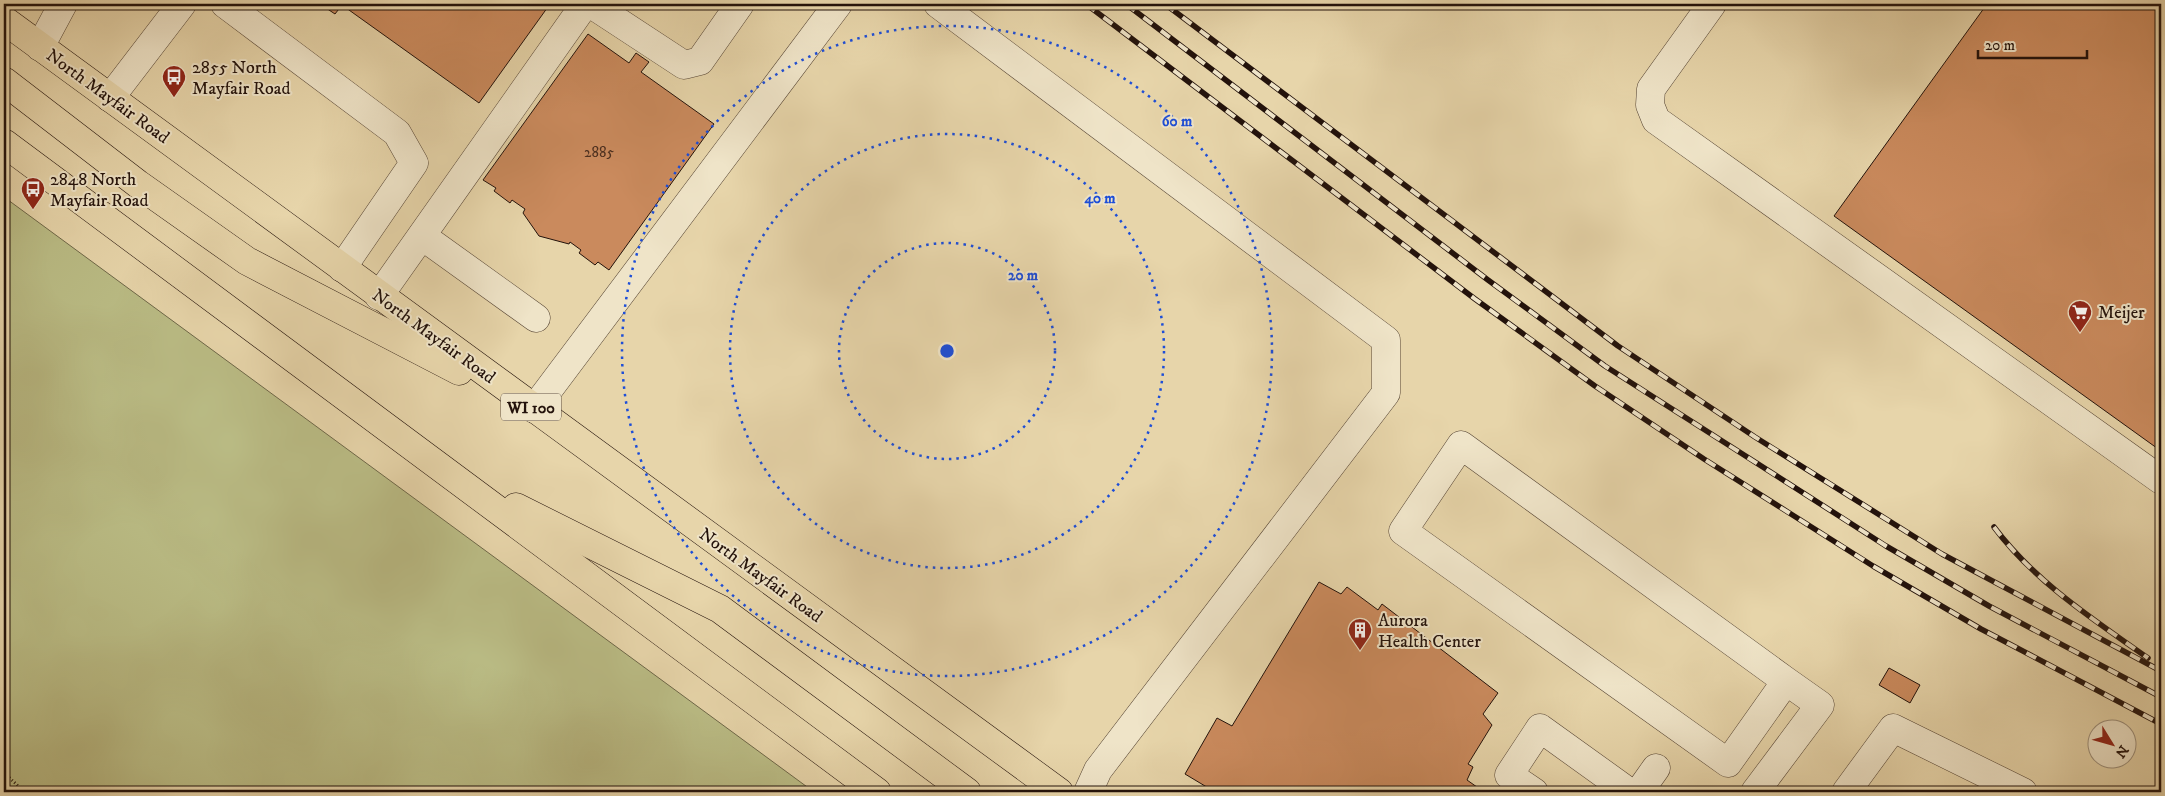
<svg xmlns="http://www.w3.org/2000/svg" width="2165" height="796" font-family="'IM FELL DW Pica',serif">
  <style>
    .green { fill: #babc85; stroke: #6e6748 }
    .building { fill: #ca8a5d; stroke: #23120b }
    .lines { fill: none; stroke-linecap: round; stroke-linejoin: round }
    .minor-casing { stroke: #544333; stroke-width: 29 }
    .major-casing { stroke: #23120b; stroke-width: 29 }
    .path { stroke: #23120b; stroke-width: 3; stroke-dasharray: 1 2.5; stroke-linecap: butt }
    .minor { stroke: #efe4c8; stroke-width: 28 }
    .major { stroke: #e7d5aa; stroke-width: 28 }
    .rail-casing { stroke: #23120b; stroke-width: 5.5 }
    .rail { stroke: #efe4c8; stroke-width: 4; stroke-dasharray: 11; stroke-linecap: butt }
    .ring { fill: none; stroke: #1d4ed8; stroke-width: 2.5; stroke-dasharray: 2.5 5 }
    .labels { text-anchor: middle; stroke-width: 4; stroke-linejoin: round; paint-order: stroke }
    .number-label { font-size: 15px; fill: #4d3020 }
    .shield { fill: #efe4c8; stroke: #605144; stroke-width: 1 }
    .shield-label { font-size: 16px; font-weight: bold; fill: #23120b }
    .poi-label { font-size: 18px; fill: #23120b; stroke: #efe4c8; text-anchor: start }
    .street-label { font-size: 18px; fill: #23120b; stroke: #efe4c8 }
    .centre { fill: #1d4ed8; stroke: #efe4c8; stroke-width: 2.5 }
    .ring-label { font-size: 15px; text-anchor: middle; font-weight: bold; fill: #1d4ed8; stroke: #efe4c8; stroke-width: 4; stroke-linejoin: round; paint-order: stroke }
  </style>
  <rect width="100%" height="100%" fill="#e7d5aa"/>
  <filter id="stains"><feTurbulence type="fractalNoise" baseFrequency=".004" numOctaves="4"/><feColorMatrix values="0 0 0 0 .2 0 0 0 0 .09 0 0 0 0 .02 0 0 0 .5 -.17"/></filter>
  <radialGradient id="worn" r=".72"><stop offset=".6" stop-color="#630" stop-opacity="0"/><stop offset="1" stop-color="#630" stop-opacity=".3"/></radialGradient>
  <!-- green -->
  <path class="green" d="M4 197 814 792H4Z"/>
  <!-- building -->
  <g class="building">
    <path d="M320 4H550L479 103 342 5 335 14Z"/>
    <path d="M1987 4H2161V451L1834 216Z"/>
    <path d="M588 34 629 63 636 53 649 62 641 72 714 124 609 270 598 262 595 265 579 253 581 250 570 242 569 244 539 236 523 213 525 209 512 200 510 203 494 191 496 188 483 180Z"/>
    <path d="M1319 582 1341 594 1347 587 1378 610 1382 604 1498 693 1483 714 1492 725 1468 764 1473 767 1467 780 1484 792H1215L1185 774 1217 718 1232 726Z"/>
    <path d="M1889 668 1920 685 1910 703 1879 685Z"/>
  </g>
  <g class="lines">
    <!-- minor casing -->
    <g class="minor-casing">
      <g id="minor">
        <path d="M225 4 397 133 414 163 342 268"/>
        <path d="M591 4 684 65 700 61 740 4"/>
        <path d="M938 4 1386 340V393L1098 770 1088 792"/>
        <path d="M1712 4 1651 89 1650 105 1656 120 2161 480"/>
        <path d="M40 47 63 4"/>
        <path d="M110 98 182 4"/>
        <path d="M422 236 536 318"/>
        <path d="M379 296 585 4"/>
        <path d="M534 409 838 4"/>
        <path d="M1534 792 1509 775 1540 728 1629 792"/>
        <path d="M1639 792 1656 768"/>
        <path d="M1755 792 1820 705 1786 681 1461 445 1403 531 1728 763 1786 681"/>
        <path d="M1846 792 1893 728 2023 792"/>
      </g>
    </g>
    <!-- major casing -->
    <g class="major-casing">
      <g id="major">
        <path d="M4 20 1059 792"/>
        <path d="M4 81 138 184 247 261 459 371"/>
        <path d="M4 143 877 792"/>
        <path d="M516 507 720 609 967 792"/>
      </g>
    </g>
    <!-- path -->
    <path class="path" d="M4 773 25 792"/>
    <!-- minor -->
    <use href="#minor" class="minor"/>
    <!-- major -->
    <use href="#major" class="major"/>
    <!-- rail casing -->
    <g class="rail-casing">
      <g id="rail">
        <path d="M1086 4 1475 299 1595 386 1704 459 1873 566 1981 629 2161 724"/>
        <path d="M1126 4 1488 280 1605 366 1886 546 1989 606 2161 697"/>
        <path d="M1165 4 1618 346 1755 437 1942 554 2161 671"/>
        <path d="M1994 527C2034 581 2094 620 2148 658"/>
      </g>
    </g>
    <!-- rail -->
    <use href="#rail" class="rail"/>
  </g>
  <!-- distance rings -->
  <g class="ring">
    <circle cx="947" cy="351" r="108"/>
    <circle cx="947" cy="351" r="217"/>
    <circle cx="947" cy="351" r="325"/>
  </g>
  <!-- icons -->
  <defs>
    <g id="bus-pin" transform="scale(1.25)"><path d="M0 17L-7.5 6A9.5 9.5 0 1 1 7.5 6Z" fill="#8f2418" stroke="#efe4c8"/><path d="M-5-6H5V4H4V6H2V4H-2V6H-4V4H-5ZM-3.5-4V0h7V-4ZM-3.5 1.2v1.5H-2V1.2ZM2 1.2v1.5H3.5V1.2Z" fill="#fff"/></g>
    <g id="supermarket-pin" transform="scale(1.25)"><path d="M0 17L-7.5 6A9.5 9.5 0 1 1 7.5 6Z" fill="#8f2418" stroke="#efe4c8"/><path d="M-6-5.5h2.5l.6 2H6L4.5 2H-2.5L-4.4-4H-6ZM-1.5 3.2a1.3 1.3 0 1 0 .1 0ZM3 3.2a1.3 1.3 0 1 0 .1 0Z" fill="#fff"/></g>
    <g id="building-pin" transform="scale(1.25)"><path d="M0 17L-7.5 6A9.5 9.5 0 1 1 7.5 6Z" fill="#8f2418" stroke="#efe4c8"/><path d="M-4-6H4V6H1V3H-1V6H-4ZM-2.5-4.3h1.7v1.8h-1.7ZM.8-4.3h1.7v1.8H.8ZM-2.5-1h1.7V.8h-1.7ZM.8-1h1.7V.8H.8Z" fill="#fff"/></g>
  </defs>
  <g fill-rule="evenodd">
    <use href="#bus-pin" x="174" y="77"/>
    <use href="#bus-pin" x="33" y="189"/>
    <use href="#supermarket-pin" x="2080" y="312"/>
    <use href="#building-pin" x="1360" y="630"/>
  </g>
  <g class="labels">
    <!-- number labels -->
    <g class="number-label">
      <text x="599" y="157">2885</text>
    </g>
    <!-- shield labels -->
    <rect class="shield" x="501" y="393.5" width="60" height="27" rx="4"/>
    <g class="shield-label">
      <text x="531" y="413">WI 100</text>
    </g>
    <!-- poi labels -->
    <g class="poi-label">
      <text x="192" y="73">2855 North<tspan x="192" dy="21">Mayfair Road</tspan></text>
      <text x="50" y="185">2848 North<tspan x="50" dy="21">Mayfair Road</tspan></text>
      <text x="2098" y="318">Meijer</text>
      <text x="1378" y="626">Aurora<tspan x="1378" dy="21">Health Center</tspan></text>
    </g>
    <!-- street labels -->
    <g class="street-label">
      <text transform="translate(108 96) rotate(36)" y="6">North Mayfair Road</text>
      <text transform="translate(434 336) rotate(36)" y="6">North Mayfair Road</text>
      <text transform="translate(761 575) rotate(36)" y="6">North Mayfair Road</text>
    </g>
  </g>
  <circle cx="947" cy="351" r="8" class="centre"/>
  <g class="ring-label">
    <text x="1177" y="126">60 m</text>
    <text x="1100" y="203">40 m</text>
    <text x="1023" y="280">20 m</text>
  </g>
  <!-- margin -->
  <rect width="2165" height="796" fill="none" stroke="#e7d5aa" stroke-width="20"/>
  <rect x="5" y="5" width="2155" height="786" fill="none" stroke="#23120b" stroke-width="2.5"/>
  <rect x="10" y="10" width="2145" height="776" fill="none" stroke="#23120b"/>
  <!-- north arrow -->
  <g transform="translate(2112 744) rotate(127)"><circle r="24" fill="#efe4c8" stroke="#9d907c"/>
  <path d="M0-4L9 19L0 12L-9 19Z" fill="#8f2418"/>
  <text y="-8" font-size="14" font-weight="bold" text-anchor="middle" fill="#23120b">N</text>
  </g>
  <!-- scale -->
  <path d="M1978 50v8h109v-8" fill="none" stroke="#23120b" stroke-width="2.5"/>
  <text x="1985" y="50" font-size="15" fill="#23120b" stroke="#efe4c8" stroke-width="4" paint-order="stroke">20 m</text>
  <rect width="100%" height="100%" filter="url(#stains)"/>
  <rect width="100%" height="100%" fill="url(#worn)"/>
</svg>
